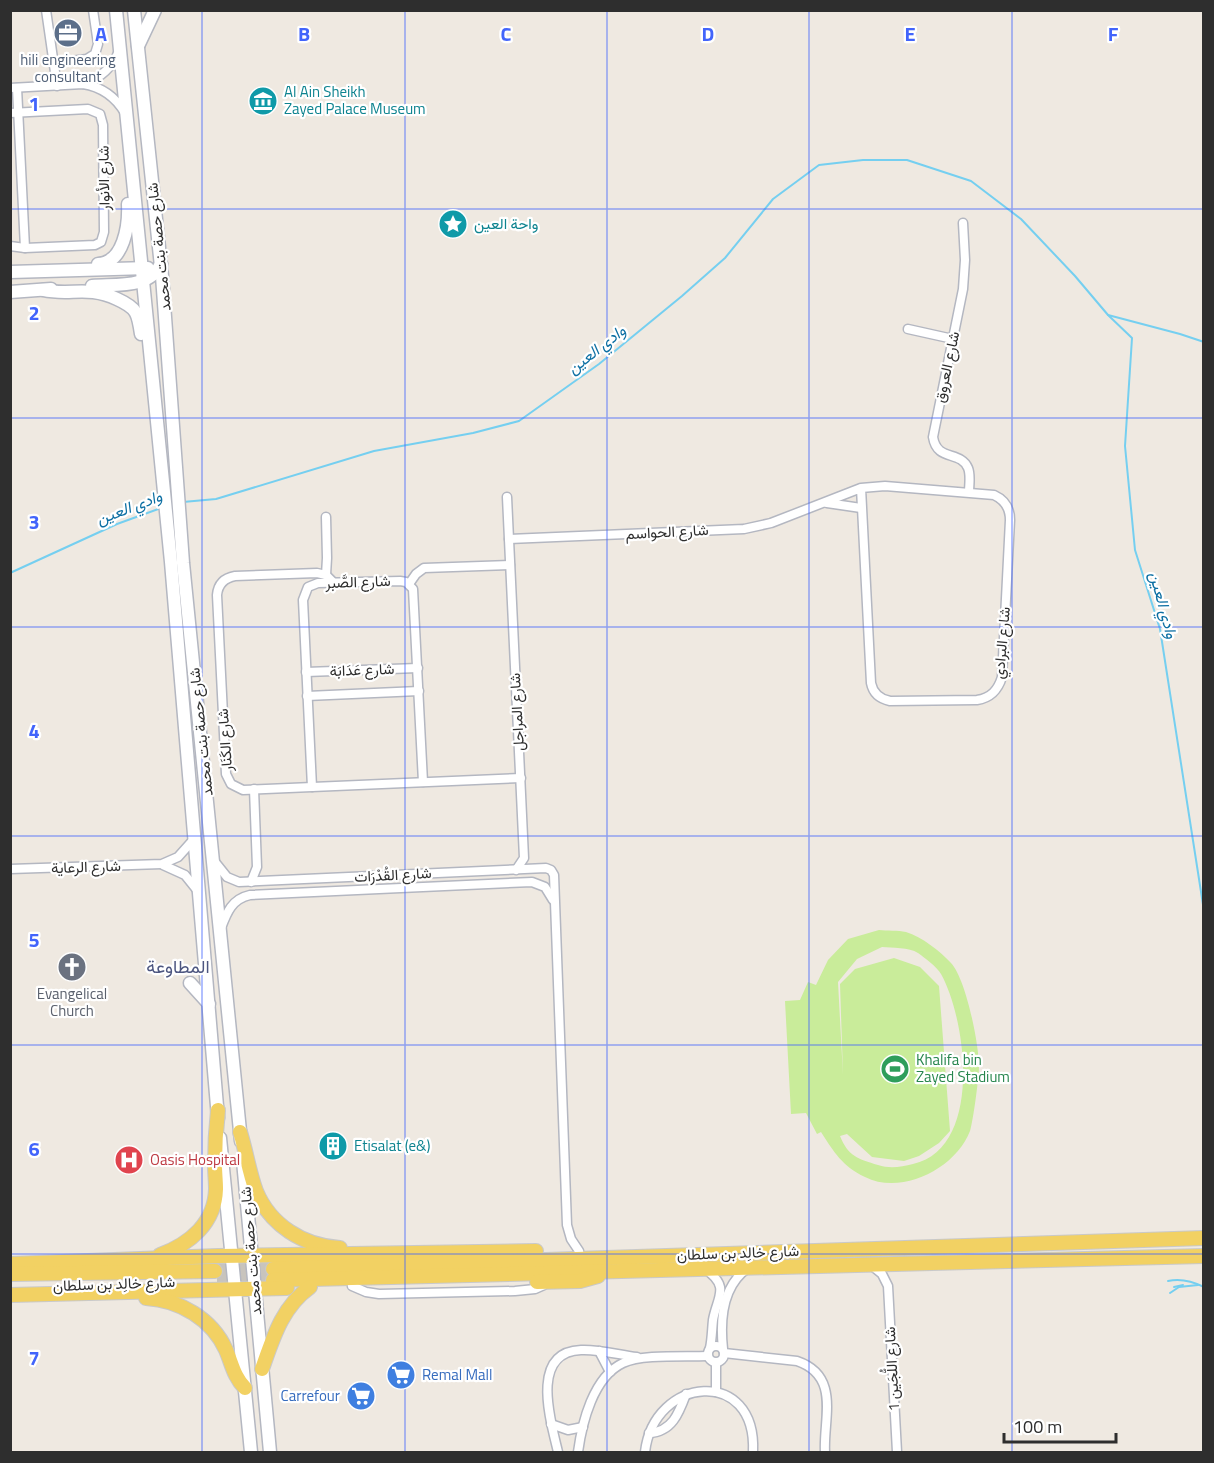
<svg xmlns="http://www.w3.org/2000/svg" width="1214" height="1463" font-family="'Titillium Web',Vazirmatn,sans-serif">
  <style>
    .pitch { fill: #c9ec9a; fill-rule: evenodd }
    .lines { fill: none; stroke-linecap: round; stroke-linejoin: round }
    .stream { stroke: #75cff0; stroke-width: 2 }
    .primary-tunnel { stroke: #c8c4bd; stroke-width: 14; stroke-dasharray: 14 7; stroke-linecap: butt }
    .street-casing { stroke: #b4b7c1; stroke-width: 11 }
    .secondary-casing { stroke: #b4b7c1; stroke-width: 15 }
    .primary-casing { stroke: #c9c9c9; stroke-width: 16 }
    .street { stroke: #fff; stroke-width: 8 }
    .secondary { stroke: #fff; stroke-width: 12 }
    .primary { stroke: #f2d163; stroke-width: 14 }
    .grid { fill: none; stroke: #4264fb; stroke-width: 1.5; stroke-opacity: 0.55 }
    .labels { text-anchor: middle; stroke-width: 4.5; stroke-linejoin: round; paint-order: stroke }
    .service-label { font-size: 15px; fill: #4e5e75; stroke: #fff }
    .culture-label { font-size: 15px; fill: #0d838f; stroke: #fff; text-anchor: start }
    .street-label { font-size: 15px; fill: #2e2e2e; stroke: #fff }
    .worship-label { font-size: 15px; fill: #5b616d; stroke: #fff }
    .leisure-label { font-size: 15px; fill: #27864d; stroke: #fff; text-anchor: start }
    .health-label { font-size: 15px; fill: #be3a42; stroke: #fff; text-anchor: start }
    .shop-label { font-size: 15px; fill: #366cbe; stroke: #fff; text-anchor: start }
    .water-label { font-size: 16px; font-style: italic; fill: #0d6fa3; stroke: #fff }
    .quarter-label { font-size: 18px; fill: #4d5680; stroke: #fff }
    .grid-label { font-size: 20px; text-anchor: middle; font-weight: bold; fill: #4264fb; stroke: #fff; stroke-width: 4.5; stroke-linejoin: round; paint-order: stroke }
  </style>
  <rect width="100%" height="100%" fill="#efe9e1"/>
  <!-- pitch -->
  <path class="pitch" d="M879 930C887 931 898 930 906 932 922 937 940 951 951 963 966 979 979 1044 979 1067 979 1077 973 1122 970 1131 956 1168 902 1196 865 1177 842 1166 834 1152 821 1132L817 1134 806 1113 791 1114 785 1001 800 1000 808 982 816 985 828 960 848 939ZM882 947C892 948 909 947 918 953 925 958 937 967 941 974 967 1021 983 1148 913 1164 901 1167 890 1169 878 1165 858 1159 848 1156 840 1136L847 1134 872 1157 904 1161 919 1156 939 1143 950 1131 939 986 920 967 894 958 855 969 840 984 843 1075 838 982 857 959Z"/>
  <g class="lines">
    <!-- stream -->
    <g class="stream">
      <path d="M1108 315 1180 334 1204 342"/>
      <path d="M183 502 216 499 374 451 473 433 519 421 599 364 682 296 725 258 773 199 819 165 863 160H907L971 181 1021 219 1075 276 1108 315 1132 338 1125 446 1135 550 1160 629 1204 911"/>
      <path d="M10 573 117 524 161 508"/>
      <path d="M1168 1281C1181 1278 1192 1281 1204 1287"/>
      <path d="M1174 1287 1183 1285"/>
      <path d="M1170 1293 1179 1287 1198 1285"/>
    </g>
    <!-- primary-tunnel -->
    <g class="primary-tunnel">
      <path d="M215 1271 273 1269"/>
      <path d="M217 1281 273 1280"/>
    </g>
    <!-- street casing -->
    <g class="street-casing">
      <g id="street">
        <path d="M46 10 57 86"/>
        <path d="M54 63 87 59 95 54 98 44 93 10"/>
        <path d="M84 84C101 78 112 68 119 51"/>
        <path d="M10 88 83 84C102 87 115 96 125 113"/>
        <path d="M17 88 25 248"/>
        <path d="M10 113 88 109 100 114 103 125 104 232 101 242 95 245 25 248 10 246"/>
        <path d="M963 223 965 260 963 289 933 437C937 462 960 450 968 468 971 475 969 485 969 492"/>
        <path d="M908 329 953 339"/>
        <path d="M507 497 524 858 516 870"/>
        <path d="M827 503 861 508"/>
        <path d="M326 517 327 558 326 575"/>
        <path d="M509 539 744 529 771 523 861 488 885 486 994 495C1005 500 1010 509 1010 520L1002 677C998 690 991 698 977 700L890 701C880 699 873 693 871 683L861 488"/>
        <path d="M334 583 326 575 317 573 235 576C224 578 218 584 217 595L226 774 231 784 243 790 521 778"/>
        <path d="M409 584 416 574 424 568 510 565"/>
        <path d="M306 672 418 668"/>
        <path d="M307 696 419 691"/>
        <path d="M312 787 303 600 308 587 318 583 400 581 406 582 413 589 423 782"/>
        <path d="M215 862 227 877 239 882 546 868 551 870 554 875 567 1225 571 1239 579 1251"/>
        <path d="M163 865 185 875 197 890"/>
        <path d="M10 869 162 864 178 857 195 838"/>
        <path d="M251 882 257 867 254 789"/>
        <path d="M221 928C227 912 232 899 250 895L532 882 545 887 553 900"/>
        <path d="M871 1265 882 1274 888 1286 897 1452"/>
        <path d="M705 1269C731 1287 717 1297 713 1320 712 1329 712 1339 710 1348"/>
        <path d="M352 1286 366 1292 379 1294 515 1291 535 1289 544 1285"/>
        <circle cx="716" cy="1354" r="8"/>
        <path d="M723 1349C720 1321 722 1286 748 1268"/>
        <path d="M599 1351 610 1372"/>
        <path d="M724 1353 797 1361C841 1376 823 1419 825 1452"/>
        <path d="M716 1363V1392"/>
        <path d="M551 1424 568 1430 583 1427"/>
        <path d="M649 1433C672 1432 679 1413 686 1394"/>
        <path d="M558 1452C551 1422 529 1352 581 1350 599 1349 619 1355 637 1357"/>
        <path d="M578 1452C582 1423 593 1377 623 1363 642 1354 685 1357 707 1356"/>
        <path d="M645 1452C654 1376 757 1366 753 1452"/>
      </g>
    </g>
    <!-- secondary casing -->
    <g class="secondary-casing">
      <g id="secondary">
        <path d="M116 10 171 562 218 1118"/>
        <path d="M134 10 162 276 183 563 241 1141"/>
        <path d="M138 46 155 10"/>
        <path d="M98 264C124 263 129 225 128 204"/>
        <path d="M10 272 148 268"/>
        <path d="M92 286C117 284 149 289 161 264"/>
        <path d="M43 290C71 296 87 285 117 299 137 308 138 313 141 334"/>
        <path d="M10 292 51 289"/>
        <path d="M190 983 209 1004"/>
        <path d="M220 1138 251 1452"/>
        <path d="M243 1161 270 1452"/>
      </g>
    </g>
    <!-- primary casing -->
    <g class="primary-casing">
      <g id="primary">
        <path d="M240 1132C246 1151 249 1172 256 1191 270 1225 303 1246 340 1248"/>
        <path d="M160 1255C190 1244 215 1223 216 1189 216 1181 215 1173 215 1165 215 1147 216 1128 218 1110"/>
        <path d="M10 1264 218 1256 536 1251"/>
        <path d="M273 1269 1204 1238"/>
        <path d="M10 1274 215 1271"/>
        <path d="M273 1280 1204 1256"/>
        <path d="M537 1282 580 1281 598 1276"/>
        <path d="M10 1295 287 1288"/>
        <path d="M146 1298C180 1300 212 1319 226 1350 232 1364 234 1377 245 1388"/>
        <path d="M262 1369C273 1338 282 1307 310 1287"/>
      </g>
    </g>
    <!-- street -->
    <use href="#street" class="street"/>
    <!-- secondary -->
    <use href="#secondary" class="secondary"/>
    <!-- primary -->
    <use href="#primary" class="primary"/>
  </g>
  <!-- grid -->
  <path class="grid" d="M202 10V1452M405 10V1452M607 10V1452M809 10V1452M1012 10V1452M10 209H1204M10 418H1204M10 627H1204M10 836H1204M10 1045H1204M10 1254H1204"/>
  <!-- icons -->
  <defs>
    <g id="office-disc" transform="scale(1.5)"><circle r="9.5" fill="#5c6f8a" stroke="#fff"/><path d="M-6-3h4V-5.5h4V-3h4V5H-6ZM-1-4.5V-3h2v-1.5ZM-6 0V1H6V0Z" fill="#fff"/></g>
    <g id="museum-disc" transform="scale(1.5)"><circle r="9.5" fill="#0f9aa8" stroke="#fff"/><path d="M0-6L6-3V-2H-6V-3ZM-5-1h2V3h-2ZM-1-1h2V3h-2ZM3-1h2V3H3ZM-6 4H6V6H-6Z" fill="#fff"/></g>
    <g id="sight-disc" transform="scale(1.5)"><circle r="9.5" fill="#0f9aa8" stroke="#fff"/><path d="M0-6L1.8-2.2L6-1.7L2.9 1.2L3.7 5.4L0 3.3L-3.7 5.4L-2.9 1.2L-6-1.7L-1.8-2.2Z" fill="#fff"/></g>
    <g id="church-disc" transform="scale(1.5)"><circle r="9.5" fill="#6b7280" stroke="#fff"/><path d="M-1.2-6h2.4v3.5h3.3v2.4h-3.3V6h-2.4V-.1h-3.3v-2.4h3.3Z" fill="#fff"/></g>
    <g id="stadium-disc" transform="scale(1.5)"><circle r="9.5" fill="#2e9e5b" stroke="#fff"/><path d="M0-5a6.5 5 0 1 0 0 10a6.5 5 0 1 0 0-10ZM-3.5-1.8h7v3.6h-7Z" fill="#fff"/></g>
    <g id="building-disc" transform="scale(1.5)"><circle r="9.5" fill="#0f9aa8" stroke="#fff"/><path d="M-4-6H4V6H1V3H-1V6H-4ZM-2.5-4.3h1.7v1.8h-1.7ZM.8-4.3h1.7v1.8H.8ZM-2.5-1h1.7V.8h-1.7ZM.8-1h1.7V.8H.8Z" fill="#fff"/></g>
    <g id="hospital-disc" transform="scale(1.5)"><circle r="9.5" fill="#e0444e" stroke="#fff"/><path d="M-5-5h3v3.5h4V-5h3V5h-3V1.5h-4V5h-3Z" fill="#fff"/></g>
    <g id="supermarket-disc" transform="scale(1.5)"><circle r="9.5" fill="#3f7fe0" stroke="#fff"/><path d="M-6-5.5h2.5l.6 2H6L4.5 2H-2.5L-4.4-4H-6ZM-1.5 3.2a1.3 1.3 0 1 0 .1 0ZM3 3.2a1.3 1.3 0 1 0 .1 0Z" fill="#fff"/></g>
  </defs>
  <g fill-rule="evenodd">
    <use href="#office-disc" x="68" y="33"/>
    <use href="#museum-disc" x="263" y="101"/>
    <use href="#sight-disc" x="453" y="224"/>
    <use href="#church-disc" x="72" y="967"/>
    <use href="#stadium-disc" x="895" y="1069"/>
    <use href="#building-disc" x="333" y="1146"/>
    <use href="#hospital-disc" x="129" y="1160"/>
    <use href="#supermarket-disc" x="401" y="1375"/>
    <use href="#supermarket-disc" x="361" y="1396"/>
  </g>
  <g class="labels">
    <!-- service labels -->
    <g class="service-label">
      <text x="68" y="65">hili engineering<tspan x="68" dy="17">consultant</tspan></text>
    </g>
    <!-- culture labels -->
    <g class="culture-label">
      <text x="284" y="97">Al Ain Sheikh<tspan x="284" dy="17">Zayed Palace Museum</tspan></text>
      <text x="474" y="229">واحة العين</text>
      <text x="354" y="1151">Etisalat (e&amp;)</text>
    </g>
    <!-- street labels -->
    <g class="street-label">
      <text transform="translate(104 178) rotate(-91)" y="5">شارع الأنوار</text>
      <text transform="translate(159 247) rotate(-96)" y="5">شارع حصة بنت محمد</text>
      <text transform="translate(947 367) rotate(-78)" y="5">شارع العروق</text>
      <text transform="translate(667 532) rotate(-3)" y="5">شارع الحواسم</text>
      <text transform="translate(358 582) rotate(-2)" y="5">شارع الصَّبر</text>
      <text transform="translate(1002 643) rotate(-85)" y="5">شارع البرادي</text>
      <text transform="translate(362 670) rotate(-2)" y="5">شارع عَدَابَة</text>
      <text transform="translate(517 712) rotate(-93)" y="5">شارع المراجل</text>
      <text transform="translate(201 732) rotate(-96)" y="5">شارع حصة بنت محمد</text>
      <text transform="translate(225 740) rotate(-94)" y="5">شارع الكَنَار</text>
      <text transform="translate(86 867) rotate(-2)" y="5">شارع الرعاية</text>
      <text transform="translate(393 875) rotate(-3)" y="5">شارع القُدْرَات</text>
      <text transform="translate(251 1251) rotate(-95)" y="5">شارع حصة بنت محمد</text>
      <text transform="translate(738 1253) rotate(-2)" y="5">شارع خالِد بن سلطان</text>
      <text transform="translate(114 1284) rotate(-2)" y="5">شارع خالِد بن سلطان</text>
      <text transform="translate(892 1369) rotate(-93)" y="5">شارع اللُّجَين 1</text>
    </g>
    <!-- worship labels -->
    <g class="worship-label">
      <text x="72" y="999">Evangelical<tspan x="72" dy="17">Church</tspan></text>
    </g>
    <!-- leisure labels -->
    <g class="leisure-label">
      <text x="916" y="1065">Khalifa bin<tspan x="916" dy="17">Zayed Stadium</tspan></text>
    </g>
    <!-- health labels -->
    <g class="health-label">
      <text x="150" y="1165">Oasis Hospital</text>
    </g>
    <!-- shop labels -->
    <g class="shop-label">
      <text x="422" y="1380">Remal Mall</text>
      <text x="340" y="1401" text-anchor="end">Carrefour</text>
    </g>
    <!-- water labels -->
    <g class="water-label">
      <text transform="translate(596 349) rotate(-38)" y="6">وادي العين</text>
      <text transform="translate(129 507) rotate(-21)" y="6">وادي العين</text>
      <text transform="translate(1164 605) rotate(75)" y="6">وادي العين</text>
    </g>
    <!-- quarter labels -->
    <g class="quarter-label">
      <text x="178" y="973">المطاوعة</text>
    </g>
  </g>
  <g class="grid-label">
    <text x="101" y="41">A</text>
    <text x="304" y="41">B</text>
    <text x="506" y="41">C</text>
    <text x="708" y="41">D</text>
    <text x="910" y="41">E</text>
    <text x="1113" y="41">F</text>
    <text x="34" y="111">1</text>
    <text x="34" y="320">2</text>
    <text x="34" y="529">3</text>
    <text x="34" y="738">4</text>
    <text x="34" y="947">5</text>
    <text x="34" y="1156">6</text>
    <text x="34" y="1365">7</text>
  </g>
  <!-- border -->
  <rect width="1214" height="1463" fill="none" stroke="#2e2e2e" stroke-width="24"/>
  <!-- scale -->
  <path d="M1004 1433v9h112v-9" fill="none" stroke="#2e2e2e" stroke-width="3"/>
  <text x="1013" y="1433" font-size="18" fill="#2e2e2e" stroke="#ffffff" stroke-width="4.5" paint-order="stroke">100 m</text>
</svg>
